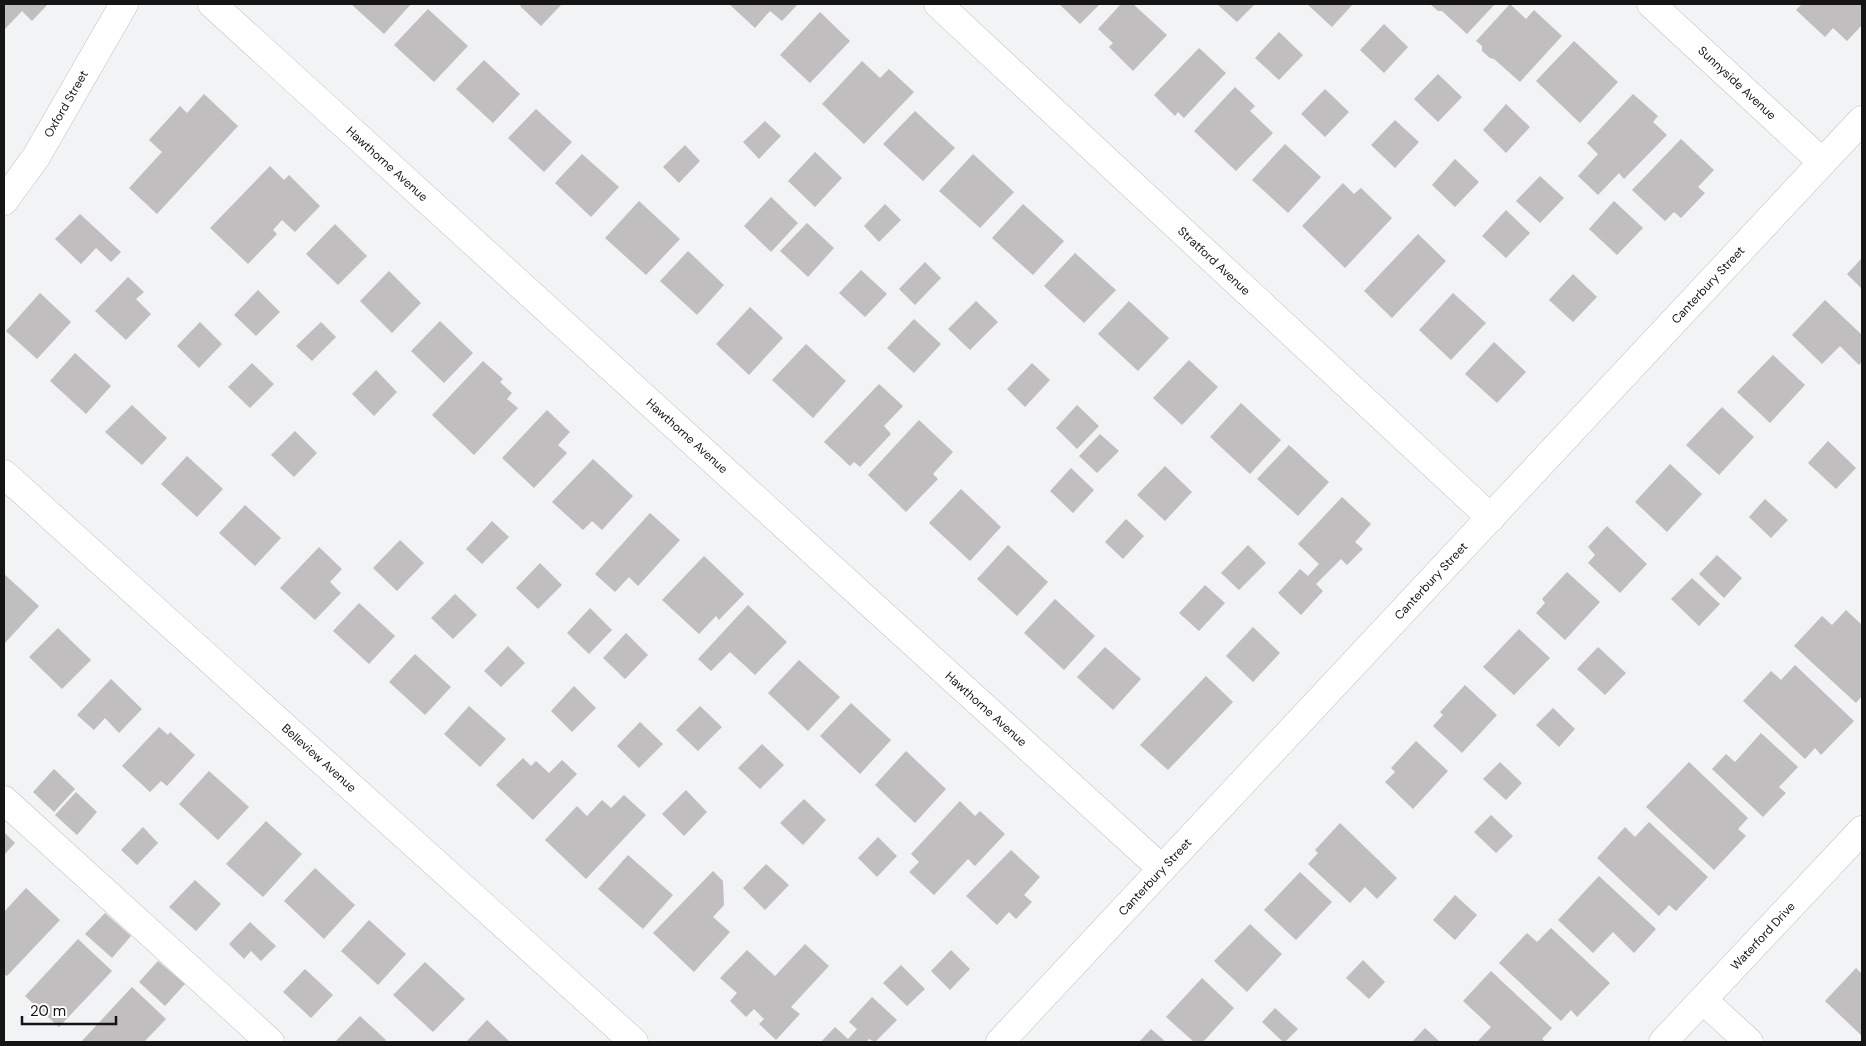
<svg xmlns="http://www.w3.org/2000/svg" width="1866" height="1046" font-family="'DM Sans',sans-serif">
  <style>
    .building { fill: #c0bebe }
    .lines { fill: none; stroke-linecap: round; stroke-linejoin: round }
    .minor-casing { stroke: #bfc0c1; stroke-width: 29 }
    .minor { stroke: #fff; stroke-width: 28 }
    .labels { text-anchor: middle; stroke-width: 4.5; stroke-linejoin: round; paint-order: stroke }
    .street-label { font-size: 12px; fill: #151515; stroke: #fff }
  </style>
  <rect width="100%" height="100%" fill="#f2f3f4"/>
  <!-- building -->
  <g class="building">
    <path d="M4 4H48L32 21 22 11 4 30Z"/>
    <path d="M351 4H411L384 34Z"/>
    <path d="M522 4H562L541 26 520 6Z"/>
    <path d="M729 4H798L782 21 770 11 755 28Z"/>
    <path d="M1059 4H1100L1080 24Z"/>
    <path d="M1121 4H1133L1167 35 1133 71 1109 47 1113 43 1098 29Z"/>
    <path d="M1217 4H1255L1237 22Z"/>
    <path d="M1307 4H1353L1332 27Z"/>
    <path d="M1430 4H1495L1467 34 1442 11H1438Z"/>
    <path d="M1510 4 1526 19 1534 10 1562 36 1520 82 1494 59 1490 58 1482 51V46L1476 41Z"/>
    <path d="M1802 4H1862V25L1847 41 1833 28 1825 37 1796 10Z"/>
    <path d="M428 9 468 46 434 82 394 45Z"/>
    <path d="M820 12 850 41 810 83 780 55Z"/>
    <path d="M1384 24 1408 47 1384 73 1360 50Z"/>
    <path d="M1279 32 1303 55 1279 80 1255 58Z"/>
    <path d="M1574 41 1618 82 1580 123 1536 81Z"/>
    <path d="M1199 48 1226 73 1184 118 1178 112 1175 116 1154 95Z"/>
    <path d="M484 60 520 94 493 123 456 89Z"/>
    <path d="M862 61 880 78 889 69 914 92 864 144 822 104Z"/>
    <path d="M1438 74 1462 97 1438 122 1414 99Z"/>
    <path d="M1235 87 1255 106 1250 111 1273 133 1236 171 1194 131Z"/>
    <path d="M1325 89 1349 112 1325 137 1301 114Z"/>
    <path d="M204 94 238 126 157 214 129 188 162 152 149 140 180 106 187 113Z"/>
    <path d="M1633 94 1658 116 1653 122 1667 135 1624 179 1619 173 1598 195 1578 176 1598 154 1587 143Z"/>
    <path d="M1506 104 1530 127 1506 153 1483 130Z"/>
    <path d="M536 109 572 142 544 172 508 138Z"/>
    <path d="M915 111 955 148 923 181 883 144Z"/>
    <path d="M1395 120 1419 142 1395 168 1371 145Z"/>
    <path d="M765 121 781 136 759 159 743 142Z"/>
    <path d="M1681 139 1714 170 1698 187 1705 193 1681 218 1674 212 1665 221 1632 190Z"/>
    <path d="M1285 144 1321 177 1288 213 1252 180Z"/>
    <path d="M685 145 700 161 679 183 663 167Z"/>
    <path d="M815 152 842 178 815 207 788 181Z"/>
    <path d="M582 154 619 187 591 217 555 183Z"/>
    <path d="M973 154 1014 192 980 228 939 191Z"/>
    <path d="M1455 159 1479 182 1455 207 1432 185Z"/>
    <path d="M270 166 284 180 289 175 320 206 295 232 282 220 273 230 277 234 248 264 210 228Z"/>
    <path d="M1540 176 1564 198 1540 223 1516 201Z"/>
    <path d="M1343 183 1354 194 1361 188 1392 218 1345 268 1302 226Z"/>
    <path d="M771 197 798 223 771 252 744 226Z"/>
    <path d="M639 201 680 239 646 275 605 238Z"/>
    <path d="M1614 201 1643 228 1617 255 1589 229Z"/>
    <path d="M885 204 901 220 879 242 864 226Z"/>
    <path d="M1023 204 1064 241 1033 275 992 238Z"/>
    <path d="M1506 210 1530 233 1506 258 1482 236Z"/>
    <path d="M80 214 121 252 111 262 96 248 81 264 55 239Z"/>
    <path d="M807 223 834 248 808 277 780 251Z"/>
    <path d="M335 224 367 256 338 285 306 254Z"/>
    <path d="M1418 234 1446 261 1392 318 1364 291Z"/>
    <path d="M688 251 724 285 697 315 660 281Z"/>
    <path d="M1075 253 1116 290 1084 323 1044 286Z"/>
    <path d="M1862 258V289L1847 274Z"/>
    <path d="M925 262 941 278 915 305 899 289Z"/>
    <path d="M861 270 887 294 865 317 839 293Z"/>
    <path d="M389 271 421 303 392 333 360 301Z"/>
    <path d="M1573 274 1597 297 1573 322 1549 300Z"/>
    <path d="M128 277 144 292 136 299 151 314 126 340 95 311Z"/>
    <path d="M258 290 280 312 256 336 234 315Z"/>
    <path d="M40 293 71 322 37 359 6 331Z"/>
    <path d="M1453 293 1486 323 1451 360 1419 330Z"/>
    <path d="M1825 300 1862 335V361L1859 365 1840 346 1822 364 1792 335Z"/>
    <path d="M976 301 998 322 970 350 948 329Z"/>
    <path d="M1129 301 1169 338 1138 371 1098 334Z"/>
    <path d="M750 307 783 338 749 375 716 344Z"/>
    <path d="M914 319 941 344 914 373 887 348Z"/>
    <path d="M440 321 473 353 444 383 411 351Z"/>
    <path d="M200 322 222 344 199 368 177 346Z"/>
    <path d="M321 322 336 337 312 361 296 346Z"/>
    <path d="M1494 342 1526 372 1497 403 1465 374Z"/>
    <path d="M806 344 846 381 813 418 772 380Z"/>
    <path d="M75 353 111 386 86 414 50 381Z"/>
    <path d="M1773 355 1805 385 1770 423 1737 392Z"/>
    <path d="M1189 360 1218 387 1182 425 1153 398Z"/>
    <path d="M483 361 503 379 500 382 512 393 507 399 518 408 474 455 432 415Z"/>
    <path d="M252 363 274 384 250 408 228 387Z"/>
    <path d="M1032 363 1050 380 1025 407 1007 389Z"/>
    <path d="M376 370 397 392 374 416 352 394Z"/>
    <path d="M879 384 903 406 884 426 891 434 860 467 854 462 850 466 824 442Z"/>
    <path d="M1241 403 1281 440 1250 474 1210 437Z"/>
    <path d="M132 405 167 438 142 465 105 432Z"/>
    <path d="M1077 405 1099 426 1077 449 1056 428Z"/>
    <path d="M1722 407 1754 437 1719 475 1686 445Z"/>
    <path d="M547 410 570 432 558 445 567 453 534 488 502 458Z"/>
    <path d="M919 420 953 452 933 474 938 479 906 512 868 475Z"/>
    <path d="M295 431 317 453 294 477 271 455Z"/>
    <path d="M1100 434 1119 451 1097 473 1079 456Z"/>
    <path d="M1828 441 1856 468 1836 489 1808 463Z"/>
    <path d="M1289 445 1329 482 1298 516 1257 479Z"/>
    <path d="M187 456 223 489 197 517 161 484Z"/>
    <path d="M593 459 633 496 602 530 592 521 583 530 552 502Z"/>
    <path d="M1670 464 1702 494 1667 532 1635 502Z"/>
    <path d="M1165 466 1192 492 1165 521 1137 495Z"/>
    <path d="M1071 468 1094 490 1073 513 1050 491Z"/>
    <path d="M961 489 1001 527 970 561 929 523Z"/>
    <path d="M1342 497 1371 524 1355 542 1363 549 1347 565 1341 559 1316 584 1323 591 1301 615 1278 593 1300 569 1308 576 1319 564 1298 544Z"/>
    <path d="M1765 499 1788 520 1771 538 1749 517Z"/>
    <path d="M245 505 281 538 255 566 219 533Z"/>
    <path d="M650 513 680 540 638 586 629 577 615 592 595 574Z"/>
    <path d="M1126 519 1144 536 1123 559 1105 542Z"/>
    <path d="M492 521 509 537 482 564 466 549Z"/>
    <path d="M1607 526 1647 564 1620 593 1588 563 1595 555 1588 547Z"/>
    <path d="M400 540 424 563 397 591 373 568Z"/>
    <path d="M1008 545 1048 582 1017 616 977 579Z"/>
    <path d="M1248 545 1266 563 1239 590 1221 573Z"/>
    <path d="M319 547 342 569 330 582 341 593 315 620 280 588Z"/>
    <path d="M1717 555 1742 578 1724 598 1699 574Z"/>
    <path d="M704 556 744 594 719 620 716 616 699 634 662 600Z"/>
    <path d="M540 563 562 585 538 609 516 588Z"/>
    <path d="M1567 572 1600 602 1565 640 1536 613 1545 603 1542 599Z"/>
    <path d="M4 574 39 606 4 644Z"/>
    <path d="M1692 578 1720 604 1699 626 1671 599Z"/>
    <path d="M1205 585 1225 603 1199 631 1179 613Z"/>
    <path d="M455 594 477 615 453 639 431 618Z"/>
    <path d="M1055 599 1095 636 1064 670 1024 633Z"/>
    <path d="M359 603 395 636 369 664 333 631Z"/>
    <path d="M748 605 787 642 755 675 730 652 711 671 698 659Z"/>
    <path d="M590 608 612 630 589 654 567 633Z"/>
    <path d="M1846 610 1862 625V696L1856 703 1794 646 1822 616 1832 625Z"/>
    <path d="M1253 627 1280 653 1253 682 1226 656Z"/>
    <path d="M58 628 91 660 62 689 29 657Z"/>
    <path d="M1519 629 1550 658 1514 695 1483 667Z"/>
    <path d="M626 633 648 655 625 679 603 658Z"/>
    <path d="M508 646 525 663 501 687 484 671Z"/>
    <path d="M1105 647 1141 679 1113 710 1077 677Z"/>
    <path d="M1598 647 1626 673 1605 695 1577 669Z"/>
    <path d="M415 654 451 687 425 715 389 682Z"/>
    <path d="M799 660 840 697 808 731 768 693Z"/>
    <path d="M1795 665 1854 721 1821 755 1815 748 1805 759 1743 701 1771 671 1781 680Z"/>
    <path d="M1206 676 1233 702 1168 770 1140 745Z"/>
    <path d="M111 679 142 709 119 733 105 718 94 730 77 715Z"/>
    <path d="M1465 685 1497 715 1462 753 1433 726 1443 715 1440 712Z"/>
    <path d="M574 686 596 708 572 732 551 711Z"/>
    <path d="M851 703 891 740 860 774 820 736Z"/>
    <path d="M469 706 506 739 480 767 444 734Z"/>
    <path d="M700 706 722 727 698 751 676 730Z"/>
    <path d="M1553 708 1575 729 1559 747 1536 725Z"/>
    <path d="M640 722 663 744 639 768 617 746Z"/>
    <path d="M159 727 168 735 170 732 195 755 167 786 161 781 150 792 122 766Z"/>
    <path d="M1761 733 1798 767 1779 787 1786 793 1763 817 1712 769 1726 754 1735 762Z"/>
    <path d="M1416 741 1448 771 1413 809 1385 782 1395 772 1391 768Z"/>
    <path d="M762 744 784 765 760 789 738 768Z"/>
    <path d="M906 751 946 789 915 823 875 785Z"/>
    <path d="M523 758 531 766 536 761 549 773 562 760 577 774 533 820 496 785Z"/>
    <path d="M1500 762 1522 783 1506 800 1483 779Z"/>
    <path d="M1689 762 1748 818 1738 829 1746 836 1714 870 1646 807Z"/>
    <path d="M54 769 75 789 54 812 33 792Z"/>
    <path d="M209 771 249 807 218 840 179 804Z"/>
    <path d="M686 790 707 812 684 836 662 814Z"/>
    <path d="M76 792 97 812 77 835 55 815Z"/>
    <path d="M624 795 646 815 586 879 545 840 577 806 587 816 602 800 611 808Z"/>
    <path d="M804 799 826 820 803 845 780 823Z"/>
    <path d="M960 801 975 816 980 811 1005 834 975 866 968 859 934 895 909 872 919 862 911 854Z"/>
    <path d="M1491 815 1513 836 1496 853 1474 832Z"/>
    <path d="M266 821 302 854 263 897 226 864Z"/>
    <path d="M1649 822 1708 877 1676 911 1669 905 1659 916 1597 858 1625 827 1635 837Z"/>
    <path d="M1340 823 1397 878 1377 899 1365 887 1350 903 1308 864 1318 853 1315 850Z"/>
    <path d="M143 827 158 843 137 865 121 850Z"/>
    <path d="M4 832 15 843 4 855Z"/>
    <path d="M878 837 897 856 877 877 858 858Z"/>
    <path d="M1011 850 1040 877 1024 895 1032 902 1016 919 1009 912 997 925 966 896Z"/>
    <path d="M628 855 673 895 643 929 598 889Z"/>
    <path d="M766 864 789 885 765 910 743 888Z"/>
    <path d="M315 868 355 905 324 939 284 901Z"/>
    <path d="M713 871 723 881 724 905 713 917 730 932 694 972 653 933Z"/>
    <path d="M1300 872 1332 902 1296 940 1264 910Z"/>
    <path d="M1599 876 1656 929 1634 953 1613 932 1593 953 1558 920Z"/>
    <path d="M195 880 221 904 196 931 169 907Z"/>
    <path d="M26 888 60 920 7 976 4 974V912Z"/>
    <path d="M1455 895 1477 915 1455 940 1433 920Z"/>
    <path d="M105 913 131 936 112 958 85 934Z"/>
    <path d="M369 920 406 954 378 985 341 951Z"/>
    <path d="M250 922 276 946 261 961 251 951 244 959 229 944Z"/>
    <path d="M1250 924 1282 954 1247 992 1214 961Z"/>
    <path d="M1551 928 1610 983 1577 1017 1571 1010 1561 1021 1499 963 1527 933 1537 942Z"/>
    <path d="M78 939 112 971 59 1027 25 996Z"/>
    <path d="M805 944 829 966 791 1007 800 1014 776 1040 759 1024 764 1019 754 1009 746 1017 730 1001 737 993 720 978 747 950 775 976Z"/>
    <path d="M951 950 970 969 950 990 931 971Z"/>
    <path d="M1363 960 1385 982 1369 999 1346 978Z"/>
    <path d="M158 961 185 984 165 1006 139 982Z"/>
    <path d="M425 962 465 999 433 1032 393 995Z"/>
    <path d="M901 965 925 989 907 1006 883 983Z"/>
    <path d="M1856 968 1862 974V1036L1825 1001Z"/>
    <path d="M305 969 333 995 311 1018 283 992Z"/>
    <path d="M1491 971 1552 1028 1542 1039 1546 1042H1477L1491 1027 1463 1001Z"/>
    <path d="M1202 978 1234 1008 1203 1042H1194L1166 1017Z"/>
    <path d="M132 987 166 1019 144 1042H81Z"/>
    <path d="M872 997 897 1020 875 1042 869 1039 866 1042H821L835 1027 848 1039 857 1029 849 1022Z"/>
    <path d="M1275 1008 1298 1029 1285 1042H1283L1262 1022Z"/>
    <path d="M360 1016 386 1040 384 1042H335Z"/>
    <path d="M487 1020 510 1042H466Z"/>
    <path d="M1425 1028 1440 1042H1412Z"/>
    <path d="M1151 1029 1166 1042H1139Z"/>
  </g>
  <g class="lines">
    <!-- minor casing -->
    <g class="minor-casing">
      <g id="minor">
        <path d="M212 4 1162 869"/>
        <path d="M938 4 1491 518"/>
        <path d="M1651 4 1822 162"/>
        <path d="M4 201 36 157 124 4"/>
        <path d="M4 474 634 1042"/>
        <path d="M4 800 270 1042"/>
        <path d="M1703 1000 1749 1042"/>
        <path d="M1000 1042 1862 120"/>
        <path d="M1663 1042 1862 830"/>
      </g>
    </g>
    <!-- minor -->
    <use href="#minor" class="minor"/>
  </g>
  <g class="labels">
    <!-- street labels -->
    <g class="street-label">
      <text transform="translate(1737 83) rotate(43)" y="4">Sunnyside Avenue</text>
      <text transform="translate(66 104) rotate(-60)" y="4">Oxford Street</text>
      <text transform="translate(387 164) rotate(42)" y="4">Hawthorne Avenue</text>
      <text transform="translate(1214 261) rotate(43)" y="4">Stratford Avenue</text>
      <text transform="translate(1708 285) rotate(-47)" y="4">Canterbury Street</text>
      <text transform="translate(687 436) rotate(42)" y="4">Hawthorne Avenue</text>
      <text transform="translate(1431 581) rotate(-47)" y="4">Canterbury Street</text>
      <text transform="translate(986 709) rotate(42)" y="4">Hawthorne Avenue</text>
      <text transform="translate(319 758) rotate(42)" y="4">Belleview Avenue</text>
      <text transform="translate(1155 877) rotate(-47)" y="4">Canterbury Street</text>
      <text transform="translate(1763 936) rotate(-47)" y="4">Waterford Drive</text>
    </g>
  </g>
  <!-- border -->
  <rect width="1866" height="1046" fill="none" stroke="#151515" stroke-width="10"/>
  <!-- scale -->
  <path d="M22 1016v8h94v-8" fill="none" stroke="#151515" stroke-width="2.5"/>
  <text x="30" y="1016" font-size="15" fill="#151515" stroke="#ffffff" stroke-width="4" paint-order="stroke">20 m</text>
</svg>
